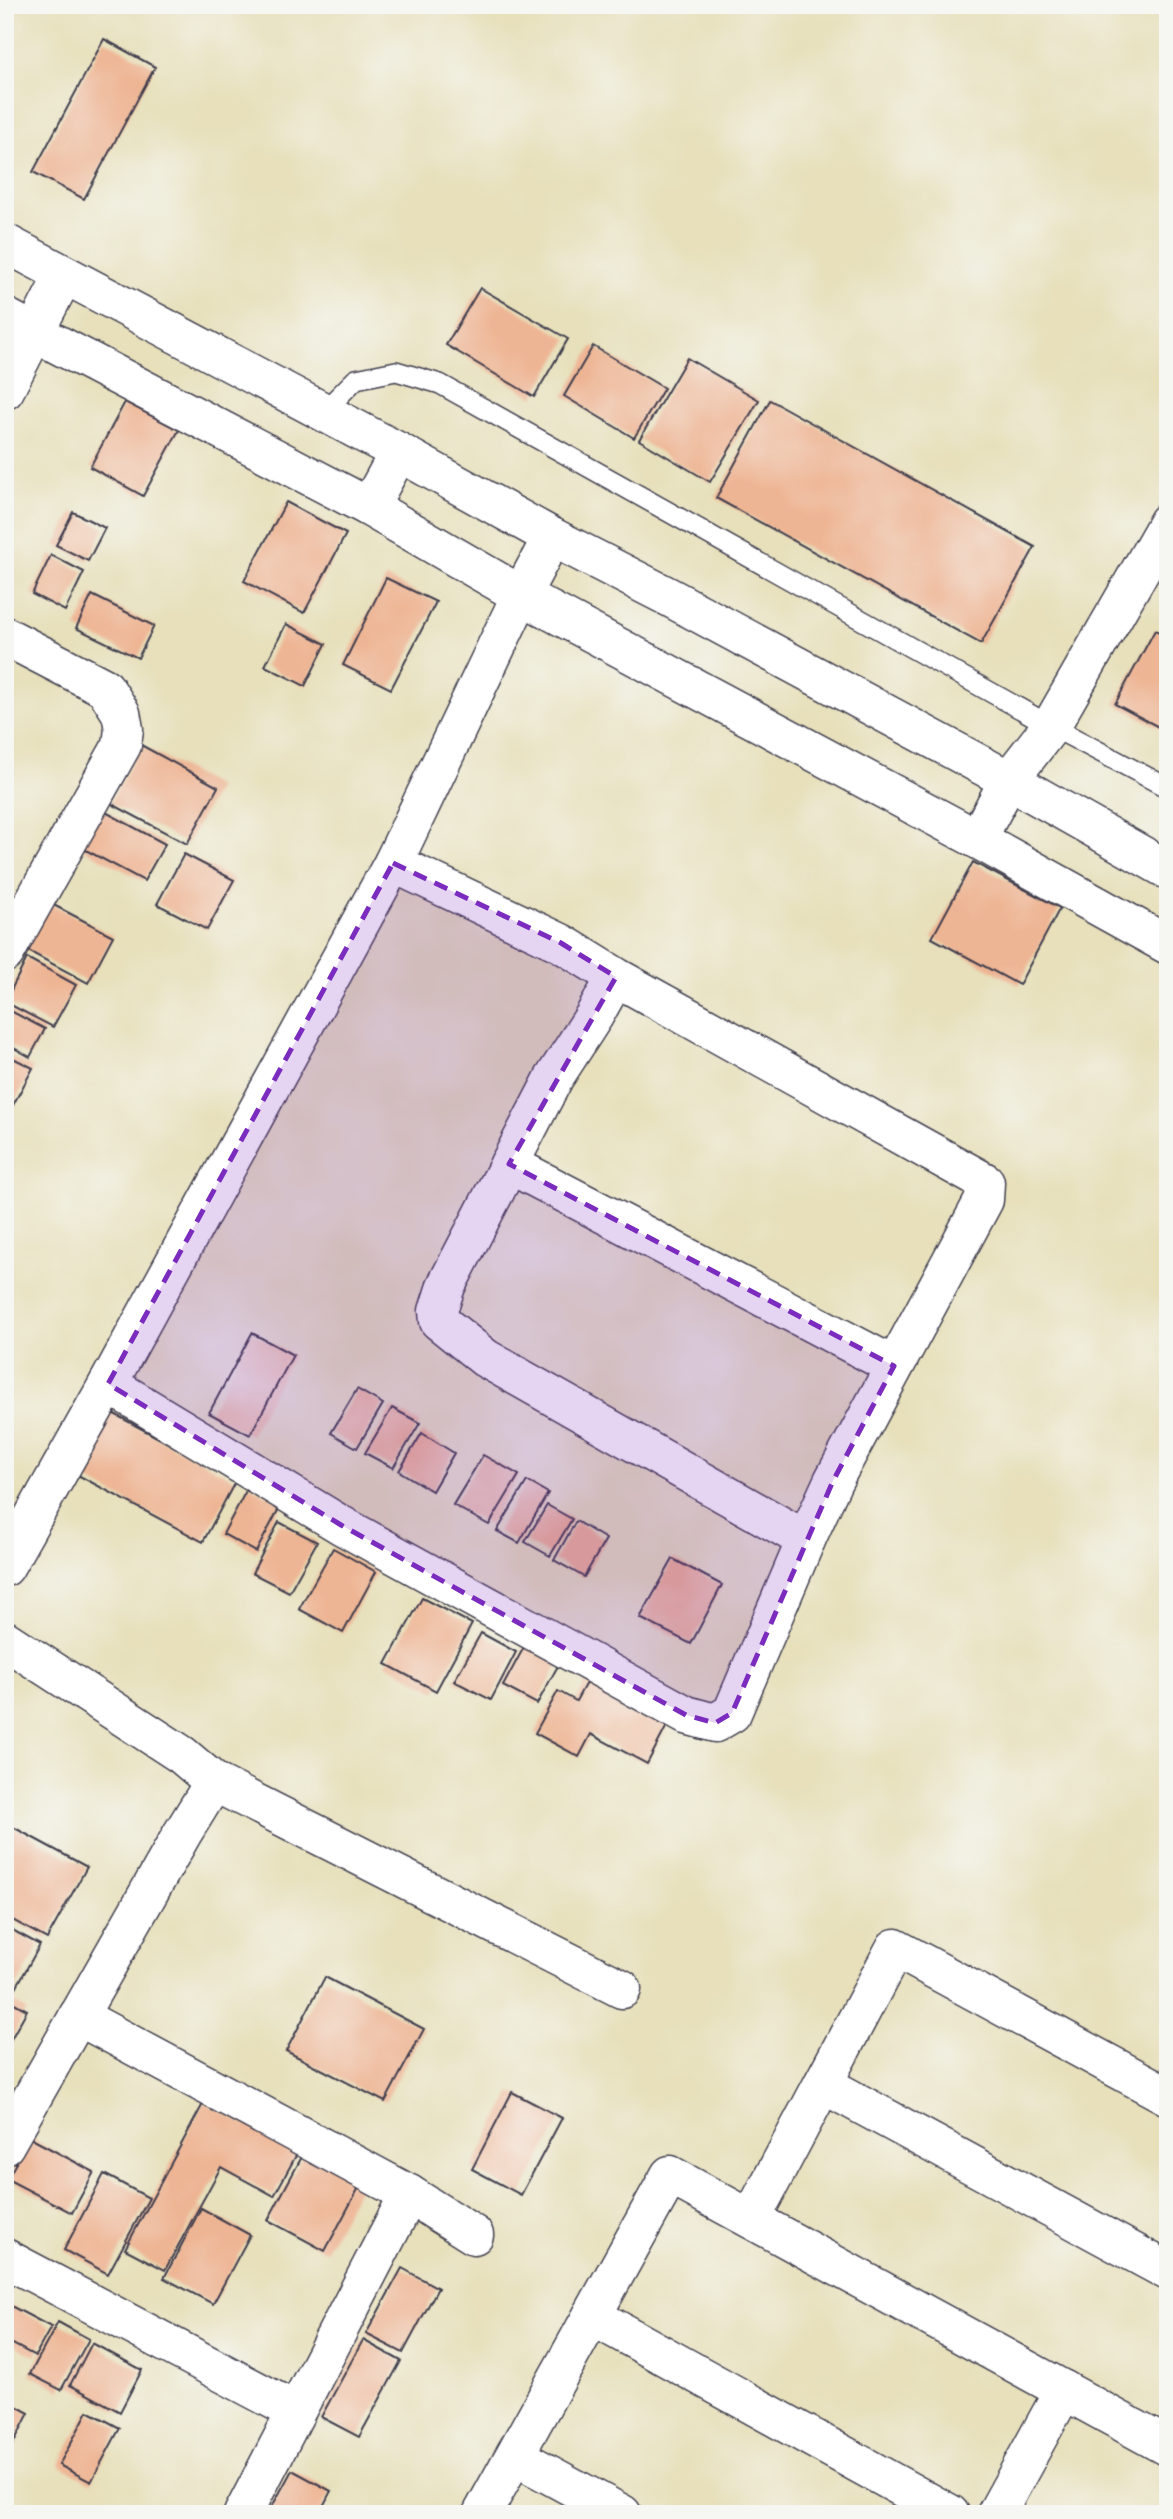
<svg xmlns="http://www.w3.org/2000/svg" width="1173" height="2519" font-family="'Shantell Sans',sans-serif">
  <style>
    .building { fill: #eeb594 }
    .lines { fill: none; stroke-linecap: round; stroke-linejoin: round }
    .lane-casing { stroke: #403e4e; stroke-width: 22 }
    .street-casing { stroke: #403e4e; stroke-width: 41 }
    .lane { stroke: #fff; stroke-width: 19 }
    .street { stroke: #fff; stroke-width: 38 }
    .marked { fill: #7b2cbf; fill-opacity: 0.2; stroke: #7b2cbf; stroke-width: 5; stroke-dasharray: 14 9; stroke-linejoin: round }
  </style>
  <rect width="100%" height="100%" fill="#f6f6f2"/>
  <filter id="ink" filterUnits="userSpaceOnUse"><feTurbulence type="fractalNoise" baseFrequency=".0143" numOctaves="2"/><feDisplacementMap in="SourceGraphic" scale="14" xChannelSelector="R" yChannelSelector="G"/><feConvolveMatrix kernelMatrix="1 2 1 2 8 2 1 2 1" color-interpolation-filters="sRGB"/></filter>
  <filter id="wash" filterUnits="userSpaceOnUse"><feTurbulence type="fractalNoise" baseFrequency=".00686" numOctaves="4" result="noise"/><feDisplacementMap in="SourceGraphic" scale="28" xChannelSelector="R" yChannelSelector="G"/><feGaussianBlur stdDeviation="1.57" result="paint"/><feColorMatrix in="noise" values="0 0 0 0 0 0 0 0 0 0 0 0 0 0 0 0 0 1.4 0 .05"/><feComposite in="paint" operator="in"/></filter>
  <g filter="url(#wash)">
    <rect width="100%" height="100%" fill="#e7e0bb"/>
    <g id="blocks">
      <!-- building -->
      <g class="building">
        <path d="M104 39 155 67 84 199 33 172Z"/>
        <path d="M480 288 568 339 534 397 446 345Z"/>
        <path d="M593 346 664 388 634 438 564 396Z"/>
        <path d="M687 358 759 400 710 482 639 440Z"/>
        <path d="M770 400 1035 547 981 644 716 498Z"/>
        <path d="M125 402 179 430 143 496 90 467Z"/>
        <path d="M286 502 346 534 304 613 244 581Z"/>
        <path d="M73 512 105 528 88 561 56 545Z"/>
        <path d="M51 555 84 572 65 611 32 594Z"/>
        <path d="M386 578 436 602 391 689 343 665Z"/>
        <path d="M92 595 154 626 138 658 76 628Z"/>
        <path d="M286 624 326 644 305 686 265 666Z"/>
        <path d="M1155 630 1168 636V732L1115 704Z"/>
        <path d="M141 745 218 787 187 844 110 803Z"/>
        <path d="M100 809 165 844 144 881 80 847Z"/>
        <path d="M184 854 234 880 207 930 157 904Z"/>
        <path d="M973 862 1060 908 1019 985 932 938Z"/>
        <path d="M44 900 113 936 88 983 19 946Z"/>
        <path d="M27 958 76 985 53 1027 5 1002Z"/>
        <path d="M5 1008 45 1029 30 1057 5 1043Z"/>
        <path d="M5 1054 33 1068 5 1120Z"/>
        <path d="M252 1333 293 1355 250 1435 209 1413Z"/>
        <path d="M357 1389 383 1404 357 1448 331 1433Z"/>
        <path d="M392 1408 420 1423 393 1468 365 1453Z"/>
        <path d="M107 1410 236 1480 203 1542 74 1473Z"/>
        <path d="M422 1433 454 1453 432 1491 399 1471Z"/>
        <path d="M483 1455 519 1475 489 1525 453 1505Z"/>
        <path d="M527 1481 548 1493 519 1543 497 1531Z"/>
        <path d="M249 1485 282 1503 256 1552 223 1534Z"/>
        <path d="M547 1505 572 1519 550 1556 525 1542Z"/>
        <path d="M576 1521 606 1539 584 1577 554 1560Z"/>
        <path d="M279 1522 317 1542 289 1592 252 1573Z"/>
        <path d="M333 1548 376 1572 343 1633 299 1609Z"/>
        <path d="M673 1559 722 1585 691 1644 640 1618Z"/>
        <path d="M422 1598 472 1624 436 1691 386 1664Z"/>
        <path d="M481 1633 516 1652 491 1700 454 1681Z"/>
        <path d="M525 1645 559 1664 537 1704 503 1686Z"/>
        <path d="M588 1679 669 1722 647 1764 591 1734 579 1757 535 1733 558 1691 576 1701Z"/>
        <path d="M13 1827 87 1867 47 1939 5 1916V1840Z"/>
        <path d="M5 1926 40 1945 13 1993 5 1989Z"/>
        <path d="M325 1977 424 2029 385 2102 286 2051Z"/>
        <path d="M5 1998 27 2010 5 2050Z"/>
        <path d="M512 2092 562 2118 521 2195 472 2169Z"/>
        <path d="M204 2102 298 2152 274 2196 221 2167 165 2270 125 2249Z"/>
        <path d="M30 2138 94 2172 72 2213 7 2179Z"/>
        <path d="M306 2149 363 2180 325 2251 268 2220Z"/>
        <path d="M104 2174 149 2198 108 2274 64 2250Z"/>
        <path d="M201 2208 250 2235 213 2304 164 2278Z"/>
        <path d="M402 2268 438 2288 403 2353 366 2334Z"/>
        <path d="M9 2305 51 2327 35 2356 5 2340V2313Z"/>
        <path d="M58 2322 89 2339 61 2390 30 2374Z"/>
        <path d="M363 2340 401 2361 359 2437 321 2417Z"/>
        <path d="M92 2343 142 2370 120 2412 70 2385Z"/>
        <path d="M5 2400 29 2413 13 2444 5 2440Z"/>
        <path d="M88 2411 120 2428 91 2482 59 2465Z"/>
        <path d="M292 2470 331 2491 319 2514H268Z"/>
      </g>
    </g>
  </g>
  <g filter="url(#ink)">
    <use href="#blocks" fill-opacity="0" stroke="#403e4e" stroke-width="2"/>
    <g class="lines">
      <!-- lane casing -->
      <g class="lane-casing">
        <path id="lane" d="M323 412 356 379 396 371 440 384 1051 726 1168 788"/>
      </g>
      <!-- street casing -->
      <g class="street-casing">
        <g id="street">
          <path d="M5 243 399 452 552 537 669 597 1009 780 1168 870"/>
          <path d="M5 317 369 507 521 595 977 839 1168 945"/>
          <path d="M5 390 64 275"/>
          <path d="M369 507 399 452"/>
          <path d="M5 636 105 688 121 713 124 729 122 745 5 953"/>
          <path d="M977 839 1009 780 1051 726 1168 522"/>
          <path d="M393 863 561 943 616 977 594 1016 554 1078 446 1286 438 1311 439 1321 485 1358 806 1540 833 1481 984 1200 985 1182 616 977"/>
          <path d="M509 1164 894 1366"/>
          <path d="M108 1384 341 1525 686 1715 715 1723 732 1713 806 1540"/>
          <path d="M5 1567 108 1384 393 863 521 595 552 537"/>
          <path d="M5 1640 182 1755 214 1782 182 1834 5 2145"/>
          <path d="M214 1782 622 1989"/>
          <path d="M78 2016 409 2194 474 2235"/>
          <path d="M823 2084 1168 2271"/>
          <path d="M751 2219 895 1948 1168 2096"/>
          <path d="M5 2258 295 2411"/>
          <path d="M592 2316 950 2514"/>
          <path d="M515 2456 622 2514"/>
          <path d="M243 2514 409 2194"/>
          <path d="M482 2514 670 2175 1168 2447"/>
          <path d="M996 2514 1064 2390"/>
        </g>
      </g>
      <!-- lane -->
      <use href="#lane" class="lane"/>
      <!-- street -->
      <use href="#street" class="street"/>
    </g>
  </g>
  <!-- marked area -->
  <path class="marked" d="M393 863 561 943 616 977 509 1164 894 1366 833 1481 732 1713 715 1723 686 1715 341 1525 108 1384Z"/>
  <!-- margin -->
  <rect width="1173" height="2519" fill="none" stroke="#f6f6f2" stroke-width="28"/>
</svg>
